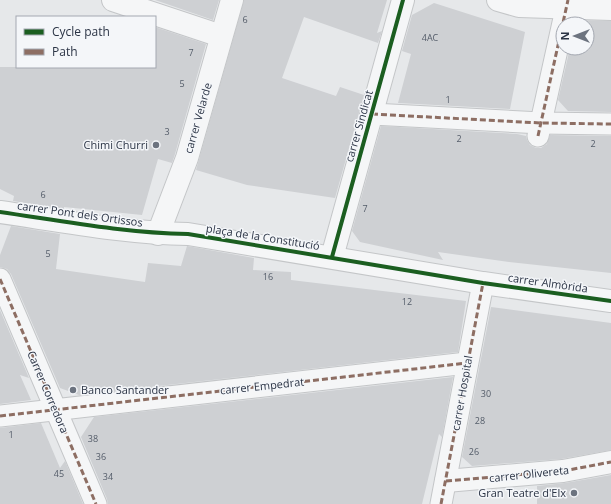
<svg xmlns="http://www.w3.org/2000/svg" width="611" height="504" font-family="'Open Sans',sans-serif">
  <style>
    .building { fill: #ced0d3 }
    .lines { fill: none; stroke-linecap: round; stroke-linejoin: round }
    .pedestrian-casing { stroke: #c4c6c8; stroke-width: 23 }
    .minor-casing { stroke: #c4c6c8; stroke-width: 24 }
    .tertiary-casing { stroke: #c4c6c8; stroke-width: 24 }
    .pedestrian { stroke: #f5f6f7; stroke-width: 21 }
    .minor { stroke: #f5f6f7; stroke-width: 22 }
    .tertiary { stroke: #f5f6f7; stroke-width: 22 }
    .quiet { stroke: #8d6e63; stroke-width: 3; stroke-dasharray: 6 3; stroke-linecap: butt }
    .cycleway-casing { stroke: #f4f6f9; stroke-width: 6 }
    .cycleway { stroke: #1b5e20; stroke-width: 4 }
    .poi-dot { fill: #6c737f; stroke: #f4f6f9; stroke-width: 1.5 }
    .labels { text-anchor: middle; stroke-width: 3; stroke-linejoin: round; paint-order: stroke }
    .number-label { font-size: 9px; fill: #545c69 }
    .street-label { font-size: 11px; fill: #2b3445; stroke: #f4f6f9 }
    .poi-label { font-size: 11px; fill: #2b3445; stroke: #f4f6f9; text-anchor: end }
  </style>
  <rect width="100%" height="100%" fill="#e6e8ea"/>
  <!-- building -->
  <g class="building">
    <path d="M155 0H219L213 20Z"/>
    <path d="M244 0H387L377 33 382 31 378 43 304 17 282 78 336 96 340 87 364 95 335 198 247 185 196 170Z"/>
    <path d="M434 3 525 32 510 109 398 103 411 54 402 51 412 15Z"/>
    <path d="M576 20 611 21V112L568 111 558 100 570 48H587V24H575Z"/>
    <path d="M155 27 206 44 175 154 172 163 158 159 142 215 64 207V209L13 201 14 196 0 189V67H155Z"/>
    <path d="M381 126 517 134 526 136 527 140 530 145 536 148H541L547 144 550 135 611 136V273L509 262 438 252 443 260 360 242 352 231Z"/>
    <path d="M11 226 60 234 56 269 145 282 148 263 181 266 187 246 254 258 253 270 291 272V280L466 301 458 352 79 395 60 388 11 274 7 269 0 267V255Z"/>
    <path d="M491 307 611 323V450L561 459 472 466 462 457Z"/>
    <path d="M0 310 29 378 20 375 31 400 0 404Z"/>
    <path d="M453 377 442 437 439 434 422 504H108L107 499 81 437 94 417Z"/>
    <path d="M41 423 60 468 65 461 83 504H0V428Z"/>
    <path d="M611 475V504H537V486L565 483Z"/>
  </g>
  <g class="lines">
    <!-- pedestrian casing -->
    <g class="pedestrian-casing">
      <g id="pedestrian">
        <path d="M372 114 541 123 611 124"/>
        <path d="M538 136 568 0"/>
        <path d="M0 279 96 504"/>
        <path d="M0 416 467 363"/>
        <path d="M441 504 483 283"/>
      </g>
    </g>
    <!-- minor casing -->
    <g class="minor-casing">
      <g id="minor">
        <path d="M113 0 221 36"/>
        <path d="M498 0 519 6 611 9"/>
        <path d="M158 234 187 158 232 0"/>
        <path d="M332 257 403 0"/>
        <path d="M446 481 563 471 611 462"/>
      </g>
    </g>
    <!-- tertiary casing -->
    <g class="tertiary-casing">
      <path id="tertiary" d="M0 212C62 221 125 233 188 234L483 283 611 301"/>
    </g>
    <!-- pedestrian -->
    <use href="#pedestrian" class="pedestrian"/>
    <!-- minor -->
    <use href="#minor" class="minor"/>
    <!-- tertiary -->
    <use href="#tertiary" class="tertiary"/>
    <!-- quiet -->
    <g class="quiet">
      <path d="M372 114 541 123 611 124"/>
      <path d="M538 136 568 0"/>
      <path d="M0 279 96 504"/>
      <path d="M0 416 467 363"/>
      <path d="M446 481 563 471 611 462"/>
      <path d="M441 504 483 283"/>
    </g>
    <!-- cycleway casing -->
    <g class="cycleway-casing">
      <g id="cycleway">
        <path d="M0 212C62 221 125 233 188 234L483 283 611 301"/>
        <path d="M332 257 403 0"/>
      </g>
    </g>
    <!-- cycleway -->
    <use href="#cycleway" class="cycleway"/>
  </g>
  <!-- markers -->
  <g class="poi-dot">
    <circle cx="156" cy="145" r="4"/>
    <circle cx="73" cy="390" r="4"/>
    <circle cx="574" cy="493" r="4"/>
  </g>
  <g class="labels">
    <!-- number labels -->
    <g class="number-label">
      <text x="245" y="23">6</text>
      <text x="430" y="41">4AC</text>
      <text x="191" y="56">7</text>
      <text x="182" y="87">5</text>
      <text x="448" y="103">1</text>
      <text x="167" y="135">3</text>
      <text x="459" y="142">2</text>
      <text x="593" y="147">2</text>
      <text x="43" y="198">6</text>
      <text x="365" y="212">7</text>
      <text x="48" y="257">5</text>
      <text x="268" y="280">16</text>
      <text x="407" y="305">12</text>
      <text x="486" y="397">30</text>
      <text x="480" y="424">28</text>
      <text x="11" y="438">1</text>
      <text x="93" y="442">38</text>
      <text x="474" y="455">26</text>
      <text x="101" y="460">36</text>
      <text x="59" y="477">45</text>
      <text x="108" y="480">34</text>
    </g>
    <!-- street labels -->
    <g class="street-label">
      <text transform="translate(198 118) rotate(-74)" y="4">carrer Velarde</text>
      <text transform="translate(359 126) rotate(-74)" y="4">carrer Sindicat</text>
      <text transform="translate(80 214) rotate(8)" y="4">carrer Pont dels Ortissos</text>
      <text transform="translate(263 237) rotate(9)" y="4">plaça de la Constitució</text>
      <text transform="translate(548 283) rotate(8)" y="4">carrer Almòrida</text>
      <text transform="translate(262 386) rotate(-6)" y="4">carrer Empedrat</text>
      <text transform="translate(48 392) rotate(67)" y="4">Carrer Corredora</text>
      <text transform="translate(462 393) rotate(-80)" y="4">carrer Hospital</text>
      <text transform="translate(529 474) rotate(-6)" y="4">carrer Olivereta</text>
    </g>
    <!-- poi labels -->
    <g class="poi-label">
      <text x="148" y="149">Chimi Churri</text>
      <text x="81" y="394" text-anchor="start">Banco Santander</text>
      <text x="566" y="497">Gran Teatre d'Elx</text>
    </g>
  </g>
  <!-- legend -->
  <rect x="16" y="16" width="140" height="52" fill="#f4f6f9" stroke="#a4a8b1"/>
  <rect x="24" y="29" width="20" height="6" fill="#1b5e20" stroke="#a4a8b1"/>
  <text x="52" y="36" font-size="12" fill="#2b3445">Cycle path</text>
  <rect x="24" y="49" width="20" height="6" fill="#8d6e63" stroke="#a4a8b1"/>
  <text x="52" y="56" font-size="12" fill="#2b3445">Path</text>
  <!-- north arrow -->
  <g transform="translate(575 36) rotate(270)"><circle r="19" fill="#f4f6f9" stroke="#a4a8b1"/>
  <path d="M0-3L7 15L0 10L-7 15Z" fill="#6c737f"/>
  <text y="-6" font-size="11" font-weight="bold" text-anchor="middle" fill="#2b3445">N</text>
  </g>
</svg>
